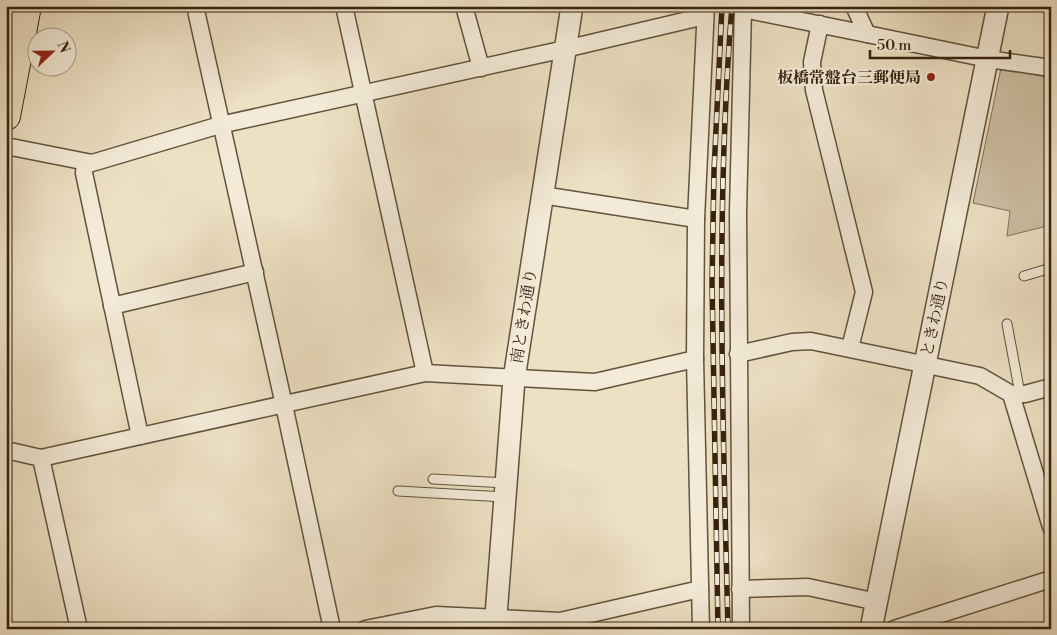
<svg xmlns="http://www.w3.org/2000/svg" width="1057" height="635" font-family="'Libre Bodoni','Noto Serif JP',serif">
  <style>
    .green { fill: #cec0a4; stroke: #82715a }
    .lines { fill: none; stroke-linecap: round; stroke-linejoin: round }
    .service-casing { stroke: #63523c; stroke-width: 11 }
    .minor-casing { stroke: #63523c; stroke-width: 19 }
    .tertiary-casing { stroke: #63523c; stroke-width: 24 }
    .trunk-casing { stroke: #35220f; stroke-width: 30 }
    .service { stroke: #f3ebd8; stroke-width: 9 }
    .minor { stroke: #f3ebd8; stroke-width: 16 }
    .tertiary { stroke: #f3ebd8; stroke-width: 21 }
    .trunk { stroke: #ede0c3; stroke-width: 28 }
    .rail-casing { stroke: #35220f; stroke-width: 5.5 }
    .rail { stroke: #f3ebd8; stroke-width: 4; stroke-dasharray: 11; stroke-linecap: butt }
    .poi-dot { fill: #8f2418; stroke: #f3ebd8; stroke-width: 2 }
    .labels { text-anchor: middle; stroke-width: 4.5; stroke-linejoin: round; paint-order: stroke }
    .poi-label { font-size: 16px; font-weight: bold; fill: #35220f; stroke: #f3ebd8; text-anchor: end }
    .street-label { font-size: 16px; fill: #35220f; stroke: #f3ebd8 }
  </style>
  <rect width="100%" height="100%" fill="#ede0c3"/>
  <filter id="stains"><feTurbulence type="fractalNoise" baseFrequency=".004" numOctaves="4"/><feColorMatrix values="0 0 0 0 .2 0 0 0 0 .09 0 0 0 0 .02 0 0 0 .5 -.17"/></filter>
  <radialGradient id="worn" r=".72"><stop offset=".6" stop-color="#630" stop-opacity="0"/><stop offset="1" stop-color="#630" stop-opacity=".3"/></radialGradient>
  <!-- green -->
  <path class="green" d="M1001 68 1051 78V225L1007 236 1010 211 973 203Z"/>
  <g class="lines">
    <!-- service casing -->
    <g class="service-casing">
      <g id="service">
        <path d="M1024 276 1051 268"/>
        <path d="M1007 324 1020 394"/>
        <path d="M433 479 506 483"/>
        <path d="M398 491 505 497"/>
      </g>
    </g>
    <!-- minor casing -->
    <g class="minor-casing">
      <g id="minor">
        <path d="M195 6 284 405 332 629"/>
        <path d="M344 6 425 373"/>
        <path d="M464 6 481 68"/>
        <path d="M743 6V9L867 34 854 6"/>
        <path d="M820 24 812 62 814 90 864 292 850 348"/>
        <path d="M867 34 988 59 1051 68"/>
        <path d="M6 146 92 163 220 125 565 49 705 16"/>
        <path d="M85 162 84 173 140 436"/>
        <path d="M542 195 696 219"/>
        <path d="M112 306 255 272"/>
        <path d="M738 354 792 342 811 341 980 376 1011 394H1025L1051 387"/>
        <path d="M1011 394 1051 527"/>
        <path d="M6 450 41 458 425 373 595 382 695 359"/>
        <path d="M41 458 79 629"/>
        <path d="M740 589 808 587 877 602"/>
        <path d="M365 629 436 615 560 621 700 589"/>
        <path d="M701 629 695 359 696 219 706 6"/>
        <path d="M741 629 738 213 743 9"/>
        <path d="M894 629 1051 579"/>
      </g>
    </g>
    <!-- tertiary casing -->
    <g class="tertiary-casing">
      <g id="tertiary">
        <path d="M495 629 514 379 572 6"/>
        <path d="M871 629 998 6"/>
      </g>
    </g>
    <!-- trunk casing -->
    <g class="trunk-casing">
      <path id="trunk" d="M6 116 27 6"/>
    </g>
    <!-- service -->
    <use href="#service" class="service"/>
    <!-- minor -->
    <use href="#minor" class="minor"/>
    <!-- tertiary -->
    <use href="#tertiary" class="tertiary"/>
    <!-- trunk -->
    <use href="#trunk" class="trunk"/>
    <!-- rail casing -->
    <g class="rail-casing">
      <g id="rail">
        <path d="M718 629 712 282 714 171 722 6"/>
        <path d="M728 629C723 421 715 213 732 6"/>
      </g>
    </g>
    <!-- rail -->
    <use href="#rail" class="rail"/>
  </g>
  <!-- markers -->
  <circle class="poi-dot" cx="931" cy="77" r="5"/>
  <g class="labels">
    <!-- poi labels -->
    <g class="poi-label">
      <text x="921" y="83">板橋常盤台三郵便局</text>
    </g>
    <!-- street labels -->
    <g class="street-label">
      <text transform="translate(523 316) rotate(-81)" y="6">南ときわ通り</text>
      <text transform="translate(934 317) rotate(-78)" y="6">ときわ通り</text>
    </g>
  </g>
  <!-- margin -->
  <rect width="1057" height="635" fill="none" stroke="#ede0c3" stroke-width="25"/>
  <rect x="8" y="8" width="1042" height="620" fill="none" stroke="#35220f" stroke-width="2.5"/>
  <rect x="12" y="12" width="1032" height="610" fill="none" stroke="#35220f"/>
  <!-- north arrow -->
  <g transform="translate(52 52) rotate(68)"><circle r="24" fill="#f3ebd8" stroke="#a79b88"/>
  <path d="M0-4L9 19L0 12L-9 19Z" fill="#8f2418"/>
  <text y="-8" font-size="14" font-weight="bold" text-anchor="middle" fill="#35220f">N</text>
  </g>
  <!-- scale -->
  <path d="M870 50v8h140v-8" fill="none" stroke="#35220f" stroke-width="2.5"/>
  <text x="877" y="50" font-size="15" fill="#35220f" stroke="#f3ebd8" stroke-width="4" paint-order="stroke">50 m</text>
  <rect width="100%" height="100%" filter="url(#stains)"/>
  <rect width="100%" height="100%" fill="url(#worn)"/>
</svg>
